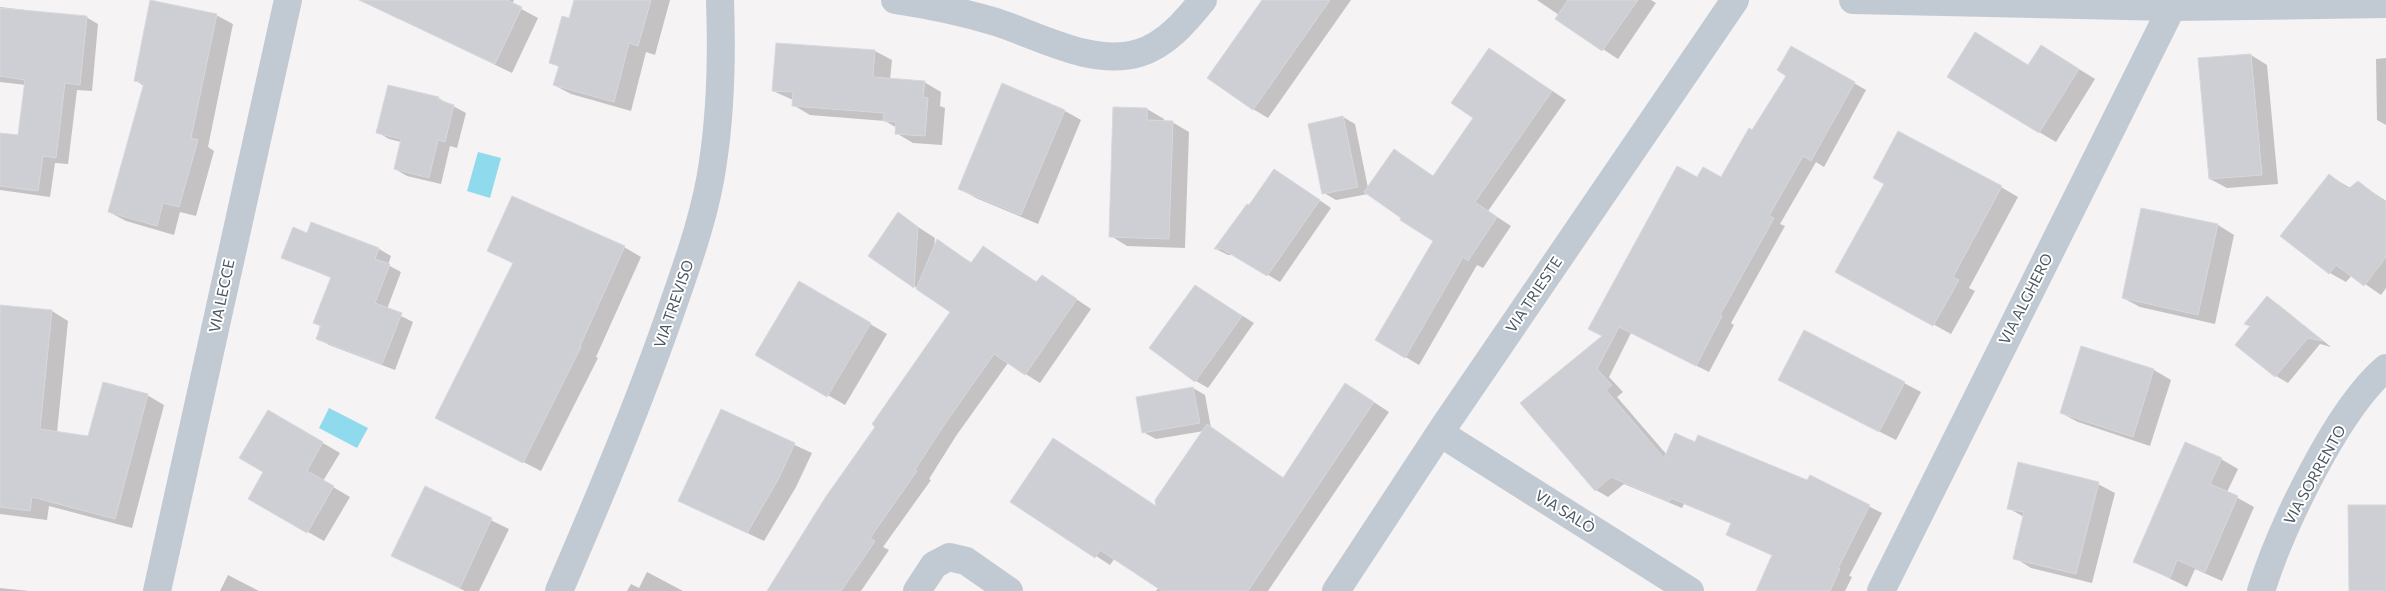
<svg xmlns="http://www.w3.org/2000/svg" width="2386" height="591" font-family="Commissioner,sans-serif">
  <style>
    .water { fill: #90daee }
    .shadow { fill: #0003 }
    .building { fill: #cdcfd5; stroke: #d7d9de }
    .lines { fill: none; stroke-linecap: round; stroke-linejoin: round }
    .street { stroke: #c1cad2; stroke-width: 28 }
    .labels { text-anchor: middle; stroke-width: 4; stroke-linejoin: round; paint-order: stroke }
    .street-label { font-size: 15px; fill: #4a5661; stroke: #fff }
  </style>
  <rect width="100%" height="100%" fill="#f5f3f3"/>
  <!-- water -->
  <g class="water">
    <path d="M478 152 501 158 490 198 467 191Z"/>
    <path d="M329 408 368 428 357 448 319 428Z"/>
  </g>
  <!-- shadow -->
  <g class="shadow">
    <path d="M360 0H514L512 4 538 18 512 73Z"/>
    <path d="M576 0H670L655 55 646 52 631 111 571 94 554 85 559 67 550 62 570 20Z"/>
    <path d="M1263 0H1351L1268 118 1253 109Z"/>
    <path d="M1537 0H1651L1656 3 1618 59 1557 19 1559 15Z"/>
    <path d="M0 7 86 17 98 24 92 91 77 90 68 164 55 163 50 197 0 190V134L19 137 26 85 0 82Z"/>
    <path d="M216 15 233 24 208 147 214 151 196 216 180 212 174 235 126 221 109 212 144 86 135 80Z"/>
    <path d="M1791 47 1866 90 1824 167 1816 162 1780 224 1785 226 1731 323 1734 325 1709 372 1631 333 1609 377 1623 392 1617 397 1667 455 1696 444 1808 482 1811 477 1882 513 1849 576 1852 577 1845 591H1770L1773 556 1728 535 1732 524 1684 504 1682 508 1624 484 1608 497 1596 490 1522 403 1604 336 1697 179H1722L1752 132 1787 75Z"/>
    <path d="M1490 50 1566 100 1488 211 1511 226 1483 268 1477 265 1419 365 1377 340 1435 240 1368 194 1336 200 1324 193 1343 117 1355 124 1368 188 1394 151 1434 177 1474 117Z"/>
    <path d="M875 51 892 60 890 80 924 82 941 92 940 106 945 108 942 145 913 143 896 133 897 128 885 121 810 115 793 105V100L773 91Z"/>
    <path d="M2251 55 2267 65 2278 184 2227 188 2210 179Z"/>
    <path d="M2058 56 2095 79 2056 142 2039 132 2029 66Z"/>
    <path d="M2386 58V125L2377 120 2376 59Z"/>
    <path d="M438 98 466 113 457 148 450 146 441 184 407 176 395 169 401 142 389 139 377 132Z"/>
    <path d="M1147 109 1164 119V122H1172L1189 132 1185 248 1127 246 1111 236Z"/>
    <path d="M1065 111 1081 120 1038 224 976 198 960 189Z"/>
    <path d="M2329 175 2350 188 2358 182 2386 201V288L2381 295 2352 275 2346 282 2330 273Z"/>
    <path d="M1286 177 1331 208 1280 282 1235 255H1228L1216 249 1250 207Z"/>
    <path d="M2001 187 2018 197 1969 288 1975 291 1951 334 1854 281Z"/>
    <path d="M898 214 935 238 934 248 938 241 972 263 984 247 1038 283 1042 276 1091 309 1040 383 1008 363 956 436 929 479 931 480 883 547 889 550 861 591H768L952 312 870 256Z"/>
    <path d="M312 223 379 249 391 256 388 265 401 272 387 309 413 322 395 370 329 345 317 338 331 278 283 257 308 234Z"/>
    <path d="M2218 225 2234 235 2215 324 2140 307 2123 298Z"/>
    <path d="M624 247 641 257 596 357 598 358 541 471 437 418 514 264 489 251Z"/>
    <path d="M799 282 887 334 845 405 757 354Z"/>
    <path d="M1195 286 1254 323 1208 388 1196 381Z"/>
    <path d="M2267 298 2279 305 2331 347 2320 344 2288 383 2276 376 2237 345 2251 327 2246 324Z"/>
    <path d="M0 306 52 311 68 321 57 433 89 437 147 395 164 405 132 528 49 506 47 520 0 514Z"/>
    <path d="M2082 347 2154 370 2171 380 2150 446 2078 422 2061 413Z"/>
    <path d="M1904 383 1921 392 1896 440 1796 389Z"/>
    <path d="M1193 388 1205 395 1211 428 1284 478 1360 393 1389 412 1268 591H1156L1159 587 1115 558 1110 565 1012 502 1157 507 1204 431 1156 439 1143 432Z"/>
    <path d="M268 411 340 453 323 481 350 497 324 541 250 499 265 472Z"/>
    <path d="M721 411 812 453 796 487 764 541 680 501Z"/>
    <path d="M2221 459 2238 469 2227 492 2254 507 2222 581 2195 569 2187 587 2134 561Z"/>
    <path d="M2098 484 2115 493 2092 583 2031 568 2015 558 2024 517 2008 508Z"/>
    <path d="M425 488 509 529 479 591H465L393 555Z"/>
    <path d="M647 572 683 591H627L631 584 639 588Z"/>
    <path d="M228 575 259 591H220Z"/>
    <path d="M0 588 29 591H0Z"/>
  </g>
  <!-- building -->
  <g class="building">
    <path d="M150 0 217 14 191 138 198 140 179 207 163 203 157 226 108 212 144 83 134 81Z"/>
    <path d="M359 0H507L522 7 495 64Z"/>
    <path d="M574 0H651L638 46 629 43 614 102 553 85 559 66 549 63 562 16 569 18Z"/>
    <path d="M1262 0H1330L1253 110 1207 78Z"/>
    <path d="M1568 0H1638L1602 51 1555 19Z"/>
    <path d="M0 8 87 16 80 85 65 83 56 158 43 156 38 191 0 186V133L18 135 25 80 0 76Z"/>
    <path d="M1975 32 2028 65 2041 45 2079 69 2039 133 1947 77Z"/>
    <path d="M776 43 875 50 873 77 925 81 923 97 928 98 925 136 895 134 896 122 883 121 884 113 792 106 793 92 772 91Z"/>
    <path d="M1791 46 1855 82 1811 161 1803 156 1769 216 1774 218 1720 315 1722 316 1696 366 1619 327 1597 369 1612 385 1606 390 1664 458 1675 433 1695 442 1698 435 1807 480 1810 475 1870 505 1838 568 1840 569 1830 591H1756L1772 555 1726 535 1731 523 1671 498 1669 502 1611 477 1595 491 1520 403 1602 336 1588 329 1677 166 1697 177 1703 167 1721 177 1749 128 1752 130 1786 76 1777 70Z"/>
    <path d="M1489 48 1552 91 1475 202 1497 217 1468 261 1463 257 1405 358 1375 340 1433 241 1400 220 1401 218 1364 192 1394 149 1433 176 1473 118 1451 103Z"/>
    <path d="M2251 54 2262 175 2209 179 2198 58Z"/>
    <path d="M1002 83 1065 110 1021 215 958 189Z"/>
    <path d="M388 85 439 97 438 100 454 105 445 142 438 140 429 178 394 169 401 139 376 133Z"/>
    <path d="M1113 107 1147 108V120L1173 121 1169 239 1109 237Z"/>
    <path d="M1343 116 1358 187 1322 194 1308 124Z"/>
    <path d="M1898 131 2002 186 1953 277 1959 280 1933 326 1835 272 1884 184 1873 178Z"/>
    <path d="M1274 169 1320 200 1267 276 1222 249H1214L1247 204 1249 205Z"/>
    <path d="M2329 174 2348 189 2358 181 2386 203V257L2364 286 2336 265 2329 274 2280 236Z"/>
    <path d="M512 196 625 246 580 346 581 347 523 463 435 418 513 263 487 251Z"/>
    <path d="M2141 208 2218 224 2198 315 2122 298Z"/>
    <path d="M898 212 918 227 914 288 868 256Z"/>
    <path d="M311 222 379 248 375 259 390 264 375 303 402 313 382 364 316 339 321 326 313 323 331 277 281 258 293 227 307 233Z"/>
    <path d="M937 239 971 263 983 246 1036 282 1042 275 1077 299 1025 375 994 354 942 428 915 470 917 471 870 538 875 541 841 591H767L825 498 875 427 872 424 950 312 916 289Z"/>
    <path d="M799 281 871 323 827 397 755 355Z"/>
    <path d="M1195 285 1242 316 1195 382 1149 348Z"/>
    <path d="M2267 296 2323 341 2308 338 2275 377 2235 345 2250 326 2244 324Z"/>
    <path d="M0 305 52 310 40 429 88 436 103 382 148 394 115 519 32 497 30 511 0 507Z"/>
    <path d="M1804 330 1905 382 1879 432 1778 380Z"/>
    <path d="M2081 346 2154 369 2133 437 2060 413Z"/>
    <path d="M1345 383 1374 402 1248 591H1162L1100 550 1095 558 1010 502 1053 438 1156 506 1155 500 1207 424 1283 478Z"/>
    <path d="M1193 387 1200 423 1142 433 1136 397Z"/>
    <path d="M721 409 795 443 779 478 747 533 678 501Z"/>
    <path d="M268 410 323 442 307 471 334 486 307 533 248 499 263 472 239 458Z"/>
    <path d="M2185 442 2222 458 2210 484 2238 496 2205 572 2177 560 2170 578 2133 562Z"/>
    <path d="M2018 462 2099 482 2076 574 2013 559 2024 512 2007 509Z"/>
    <path d="M425 486 492 518 460 588 391 556Z"/>
    <path d="M2348 505H2386V591H2349Z"/>
  </g>
  <g class="lines">
    <!-- street -->
    <g class="street">
      <path d="M895 0C929 5 962 12 996 22 1039 36 1093 67 1139 53 1166 45 1186 21 1203 0"/>
      <path d="M1853 0 2172 7 2386 4"/>
      <path d="M1440 433 1690 591"/>
      <path d="M157 591 288 0"/>
      <path d="M559 591C599 498 638 406 671 311 688 262 706 213 713 162 721 108 722 54 720 0"/>
      <path d="M917 591 934 565 949 557 966 561 1009 591"/>
      <path d="M1336 591 1445 425 1735 0"/>
      <path d="M1881 591 2172 7"/>
      <path d="M2261 591C2280 530 2337 409 2386 368"/>
    </g>
  </g>
  <g class="labels">
    <!-- street labels -->
    <g class="street-label">
      <text transform="translate(1534 295) rotate(-56)" y="5">VIA TRIESTE</text>
      <text transform="translate(222 296) rotate(-78)" y="5">VIA LECCE</text>
      <text transform="translate(2026 299) rotate(-63)" y="5">VIA ALGHERO</text>
      <text transform="translate(674 304) rotate(-71)" y="5">VIA TREVISO</text>
      <text transform="translate(2315 475) rotate(-61)" y="5">VIA SORRENTO</text>
      <text transform="translate(1565 512) rotate(32)" y="5">VIA SALÒ</text>
    </g>
  </g>
</svg>
